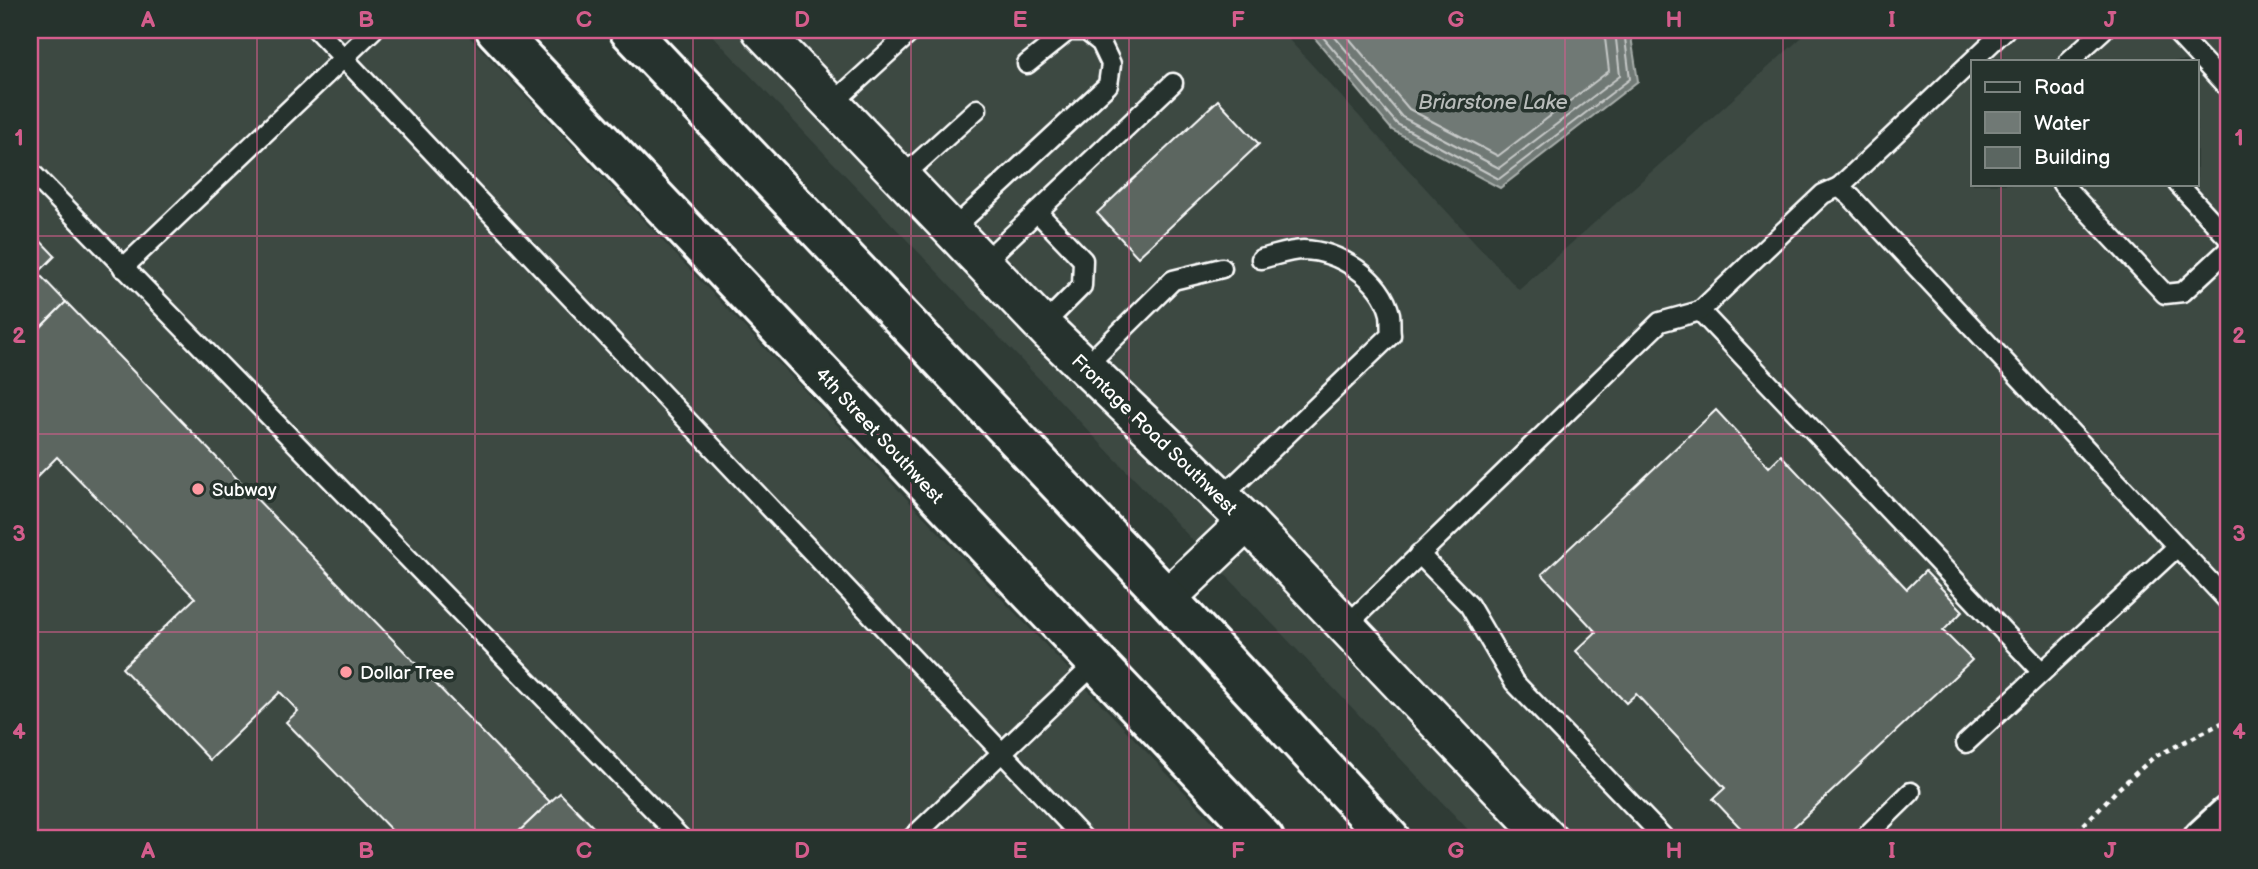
<svg xmlns="http://www.w3.org/2000/svg" width="2258" height="869" font-family="'Balsamiq Sans',sans-serif">
  <style>
    .built { fill: #3c4842; fill-rule: evenodd }
    .water { fill: #707975; stroke: #a9afac; stroke-width: 2 }
    .lines { fill: none; stroke-linecap: round; stroke-linejoin: round }
    .shore { stroke: #c6c9c8; stroke-width: 2 }
    .building { fill: #5b6661; stroke: #fff; stroke-width: 2 }
    .lane-casing { stroke: #fff; stroke-width: 23 }
    .street-casing { stroke: #fff; stroke-width: 42 }
    .secondary-casing { stroke: #fff; stroke-width: 44 }
    .primary-casing { stroke: #fff; stroke-width: 44 }
    .path { stroke: #fff; stroke-width: 4.5; stroke-dasharray: 5 5; stroke-linecap: butt }
    .lane { stroke: #26332d; stroke-width: 18 }
    .street { stroke: #26332d; stroke-width: 37 }
    .secondary { stroke: #26332d; stroke-width: 38 }
    .primary { stroke: #26332d; stroke-width: 38 }
    .grid { fill: none; stroke: #d45d8c; stroke-width: 2; stroke-opacity: 0.55 }
    .poi-dot { fill: #ff9aa2; stroke: #26332d; stroke-width: 2.5 }
    .labels { text-anchor: middle; stroke-width: 7; stroke-linejoin: round; paint-order: stroke }
    .street-label { font-size: 19px; fill: #fff; stroke: #26332d }
    .poi-label { font-size: 19px; fill: #fff; stroke: #26332d; text-anchor: start }
    .water-label { font-size: 21px; font-style: italic; fill: #b8bcba; stroke: #26332d }
    .neatline { fill: none; stroke: #d45d8c; stroke-width: 2.5 }
    .grid-label { font-size: 23px; text-anchor: middle; font-weight: bold; fill: #d45d8c }
  </style>
  <rect width="100%" height="100%" fill="#2f3b35"/>
  <filter id="ink" filterUnits="userSpaceOnUse"><feTurbulence type="fractalNoise" baseFrequency=".0143" numOctaves="2"/><feDisplacementMap in="SourceGraphic" scale="14" xChannelSelector="R" yChannelSelector="G"/><feConvolveMatrix kernelMatrix="1 2 1 2 8 2 1 2 1" color-interpolation-filters="sRGB"/></filter>
  <g filter="url(#ink)">
    <!-- built -->
    <g class="built">
      <path d="M30 30H463L1229 839H30Z"/>
      <path d="M707 30H1280L1519 290 1810 30H2228V839H1477ZM1973 61H2197V184H1973Z"/>
    </g>
    <!-- water -->
    <path class="water" d="M1308 30H1630L1638 81 1500 188 1392 130Z"/>
    <g class="lines">
      <!-- shore -->
      <g class="shore">
        <path d="M1317 30 1397 124 1499 179 1630 79 1624 30"/>
        <path d="M1329 30 1402 117 1499 168 1620 76 1615 30"/>
        <path d="M1342 30 1409 109 1498 156 1609 71 1604 30"/>
      </g>
    </g>
    <!-- building -->
    <g class="building">
      <path d="M1218 100 1259 144 1138 257 1097 213Z"/>
      <path d="M30 230 55 256 38 273 66 302 30 338Z"/>
      <path d="M66 302 550 802 511 839H400L286 722 298 711 280 692 210 760 122 668 195 598 57 457 30 484V338Z"/>
      <path d="M1716 410 1769 467 1781 455 1907 589 1925 571 1963 611 1943 631 1972 660 1781 839H1751L1713 799 1725 788 1636 694 1626 703 1576 651 1596 632 1542 574Z"/>
      <path d="M560 793 605 839H511L550 802Z"/>
    </g>
    <g class="lines">
      <!-- lane casing -->
      <g class="lane-casing">
        <g id="lane">
          <path d="M317 30 1084 839"/>
          <path d="M2174 30 2228 88"/>
          <path d="M2069 61 2103 30"/>
          <path d="M832 104 913 30"/>
          <path d="M30 171 682 839"/>
          <path d="M902 177 977 109"/>
          <path d="M2062 184 2165 294 2183 292 2228 250"/>
          <path d="M2178 184 2228 238"/>
          <path d="M1839 187 2005 30"/>
          <path d="M1037 212 1083 260 1082 286 1043 325"/>
          <path d="M952 230 1108 85 1111 64 1101 43 1086 31H1068L1027 64"/>
          <path d="M983 263 1173 83"/>
          <path d="M123 268 373 30"/>
          <path d="M1700 311 2042 672"/>
          <path d="M1086 366 1173 280 1222 268"/>
          <path d="M1222 497 1391 335C1390 329 1391 320 1390 314 1381 278 1339 251 1303 250 1290 250 1274 256 1261 259"/>
          <path d="M1419 554 1469 605 1514 682 1665 839"/>
          <path d="M1346 626 1660 322 1700 311 1823 194 1839 187 1851 197 2228 601"/>
          <path d="M1966 743 2177 547"/>
          <path d="M911 839 1096 663"/>
          <path d="M1863 839 1911 792"/>
        </g>
      </g>
      <!-- street casing -->
      <g class="street-casing">
        <g id="street">
          <path d="M761 30 1049 332 1247 522 1548 839"/>
          <path d="M1167 598 1247 522"/>
        </g>
      </g>
      <!-- secondary casing -->
      <g class="secondary-casing">
        <path id="secondary" d="M2203 839 2228 816"/>
      </g>
      <!-- primary casing -->
      <g class="primary-casing">
        <g id="primary">
          <path d="M496 30 1264 839"/>
          <path d="M629 30 1167 598 1390 839"/>
        </g>
      </g>
      <!-- path -->
      <path class="path" d="M2070 839 2117 790 2154 757 2228 720"/>
      <!-- lane -->
      <use href="#lane" class="lane"/>
      <!-- street -->
      <use href="#street" class="street"/>
      <!-- secondary -->
      <use href="#secondary" class="secondary"/>
      <!-- primary -->
      <use href="#primary" class="primary"/>
    </g>
  </g>
  <!-- grid -->
  <path class="grid" d="M257 30V839M475 30V839M693 30V839M911 30V839M1129 30V839M1347 30V839M1565 30V839M1783 30V839M2001 30V61M2001 184V839M30 236H2228M30 434H2228M30 632H2228"/>
  <!-- markers -->
  <g class="poi-dot">
    <circle cx="198" cy="489" r="7"/>
    <circle cx="346" cy="672" r="7"/>
  </g>
  <g class="labels">
    <!-- street labels -->
    <g class="street-label">
      <text transform="translate(1155 434) rotate(44)" y="7">Frontage Road Southwest</text>
      <text transform="translate(880 435) rotate(47)" y="7">4th Street Southwest</text>
    </g>
    <!-- poi labels -->
    <g class="poi-label">
      <text x="212" y="496">Subway</text>
      <text x="360" y="679">Dollar Tree</text>
    </g>
    <!-- water labels -->
    <g class="water-label">
      <text x="1493" y="109">Briarstone Lake</text>
    </g>
  </g>
  <!-- margin -->
  <rect width="2258" height="869" fill="none" stroke="#26332d" stroke-width="77"/>
  <!-- legend -->
  <rect x="1971" y="60" width="228" height="126" fill="#26332d" stroke="#7d8581" stroke-width="2"/>
  <rect x="1985" y="82" width="35" height="10" fill="#26332d" stroke="#7d8581" stroke-width="2"/>
  <text x="2034" y="94" font-size="21" fill="#ffffff">Road</text>
  <rect x="1985" y="112" width="35" height="21" fill="#707975" stroke="#7d8581" stroke-width="2"/>
  <text x="2034" y="130" font-size="21" fill="#ffffff">Water</text>
  <rect x="1985" y="147" width="35" height="21" fill="#5b6661" stroke="#7d8581" stroke-width="2"/>
  <text x="2034" y="164" font-size="21" fill="#ffffff">Building</text>
  <rect x="38" y="38" width="2182" height="792" class="neatline"/>
  <g class="grid-label">
    <text x="148" y="27">A</text>
    <text x="366" y="27">B</text>
    <text x="584" y="27">C</text>
    <text x="802" y="27">D</text>
    <text x="1020" y="27">E</text>
    <text x="1238" y="27">F</text>
    <text x="1456" y="27">G</text>
    <text x="1674" y="27">H</text>
    <text x="1892" y="27">I</text>
    <text x="2110" y="27">J</text>
    <text x="19" y="145">1</text>
    <text x="2239" y="145">1</text>
    <text x="19" y="343">2</text>
    <text x="2239" y="343">2</text>
    <text x="19" y="541">3</text>
    <text x="2239" y="541">3</text>
    <text x="19" y="739">4</text>
    <text x="2239" y="739">4</text>
    <text x="148" y="858">A</text>
    <text x="366" y="858">B</text>
    <text x="584" y="858">C</text>
    <text x="802" y="858">D</text>
    <text x="1020" y="858">E</text>
    <text x="1238" y="858">F</text>
    <text x="1456" y="858">G</text>
    <text x="1674" y="858">H</text>
    <text x="1892" y="858">I</text>
    <text x="2110" y="858">J</text>
  </g>
</svg>
